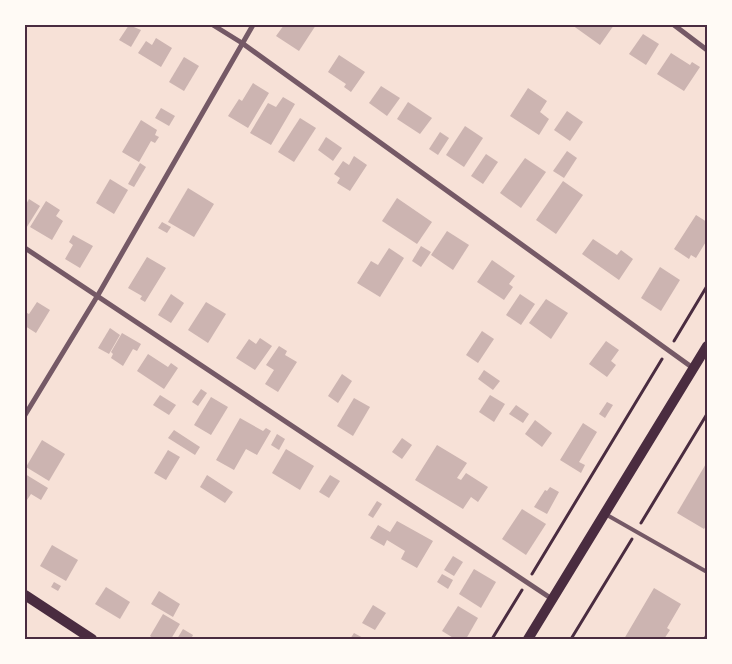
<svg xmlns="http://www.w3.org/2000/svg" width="732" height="664" font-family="Mulish,sans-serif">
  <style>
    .building { fill: #ccb4b1 }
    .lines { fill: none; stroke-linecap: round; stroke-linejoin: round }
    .path { stroke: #4a2c40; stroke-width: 3 }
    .service { stroke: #755966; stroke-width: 4 }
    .minor { stroke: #755966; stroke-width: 5 }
    .secondary { stroke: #4a2c40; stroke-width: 10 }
    .neatline { fill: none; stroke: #4a2c40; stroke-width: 2 }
  </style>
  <rect width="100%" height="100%" fill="#f7e1d7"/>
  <!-- building -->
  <g class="building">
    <path d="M129 25 141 30 131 47 119 40Z"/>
    <path d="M284 25H316L299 51 276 36Z"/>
    <path d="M572 25H614L600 45Z"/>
    <path d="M643 34 659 44 646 65 629 54Z"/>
    <path d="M156 38 172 48 161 67 138 53 146 41 152 45Z"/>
    <path d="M671 53 690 65 692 62 700 67 684 91 657 74Z"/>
    <path d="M339 55 365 72 351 92 344 87 346 84 328 72Z"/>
    <path d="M184 57 199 66 184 91 169 82Z"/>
    <path d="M253 83 269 93 248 128 228 116 239 99 242 101Z"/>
    <path d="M381 86 400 98 387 116 369 103Z"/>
    <path d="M528 88 547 101 540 112 549 119 539 135 510 116Z"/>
    <path d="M283 97 295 104 271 145 250 133 268 103 276 107Z"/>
    <path d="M408 102 432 118 420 134 397 119Z"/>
    <path d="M161 108 175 116 169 126 155 118Z"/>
    <path d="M567 111 583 122 570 141 554 130Z"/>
    <path d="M300 118 316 128 294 162 278 152Z"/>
    <path d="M141 120 157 130 155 135 159 137 155 143 151 141 139 162 122 152Z"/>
    <path d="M465 126 483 138 464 167 446 155Z"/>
    <path d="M440 132 449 138 438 155 429 149Z"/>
    <path d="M326 137 342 148 333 161 318 150Z"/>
    <path d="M567 151 577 158 564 178 553 171Z"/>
    <path d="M486 154 498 162 483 184 471 176Z"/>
    <path d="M354 156 367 165 350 191 337 183 340 178 334 174 343 161 349 165Z"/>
    <path d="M525 158 546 172 521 208 500 193Z"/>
    <path d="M140 163 146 167 134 187 128 184Z"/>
    <path d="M110 179 128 190 114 214 96 203Z"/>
    <path d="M563 181 583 195 556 234 536 220Z"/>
    <path d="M188 188 214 204 194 237 168 222Z"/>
    <path d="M397 198 432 222 417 244 382 221Z"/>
    <path d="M29 199 40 206 25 230V206Z"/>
    <path d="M46 201 60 210 56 216 63 221 52 240 30 227Z"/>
    <path d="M696 215 707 222V240L696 258 691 255 689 259 674 249Z"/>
    <path d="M162 222 171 227 167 233 158 228Z"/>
    <path d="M447 231 469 245 453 270 431 255Z"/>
    <path d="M73 235 93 246 80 268 65 259 73 245 69 242Z"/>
    <path d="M593 239 617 255 621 250 633 259 619 280 582 254Z"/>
    <path d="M421 246 431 252 421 267 412 261Z"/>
    <path d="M389 248 404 258 380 297 357 283 371 261 378 265Z"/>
    <path d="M147 257 166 268 145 302 140 299 142 296 128 288Z"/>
    <path d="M492 260 515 276 509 284 513 287 504 300 477 282Z"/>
    <path d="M660 267 680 280 661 311 641 298Z"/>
    <path d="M171 294 184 303 171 323 158 315Z"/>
    <path d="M520 294 535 304 521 325 506 315Z"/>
    <path d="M546 299 568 313 551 339 529 323Z"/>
    <path d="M37 302 50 310 36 333 25 326V312L29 314Z"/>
    <path d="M206 302 226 314 208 343 188 330Z"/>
    <path d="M110 328 120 335 109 354 98 348Z"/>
    <path d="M482 331 494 339 478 363 466 355Z"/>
    <path d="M122 333 141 344 137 351 133 349 123 366 111 358 113 354 111 352Z"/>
    <path d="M260 338 272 346 255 370 236 358 249 339 256 344Z"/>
    <path d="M606 341 619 350 611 361 616 365 607 377 589 364Z"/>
    <path d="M279 346 287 351 285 355 297 362 278 392 265 384 274 370 266 365Z"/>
    <path d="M148 354 168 367 171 363 178 368 164 389 137 371Z"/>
    <path d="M484 370 500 381 493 390 478 379Z"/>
    <path d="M342 374 352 381 338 403 328 396Z"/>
    <path d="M201 389 207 393 198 406 192 402Z"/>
    <path d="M160 395 176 405 169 415 153 405Z"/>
    <path d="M490 395 505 404 494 422 479 412Z"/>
    <path d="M211 397 228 407 211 435 194 425Z"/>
    <path d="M354 398 370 407 353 436 337 426Z"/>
    <path d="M607 402 613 405 605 418 599 414Z"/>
    <path d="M516 405 529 414 523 423 509 414Z"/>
    <path d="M240 418 263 431 266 428 271 431 257 455 246 449 234 470 216 460Z"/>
    <path d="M535 420 552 433 542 447 525 434Z"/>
    <path d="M583 423 597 432 579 462 585 465 581 473 560 460Z"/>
    <path d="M174 430 200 447 195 455 168 438Z"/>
    <path d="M277 434 285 439 279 450 271 445Z"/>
    <path d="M402 438 412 445 402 459 392 452Z"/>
    <path d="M42 440 65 454 49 481 26 467Z"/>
    <path d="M437 445 467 463 457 478 461 480 466 473 488 487 478 502 471 497 463 509 415 480Z"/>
    <path d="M286 449 314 466 300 490 272 473Z"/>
    <path d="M168 450 180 457 166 480 154 473Z"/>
    <path d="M707 462V524L704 529 677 513Z"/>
    <path d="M25 474 48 488 41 500 31 494 27 500 25 499Z"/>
    <path d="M207 475 233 492 225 503 200 487Z"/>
    <path d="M330 475 340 481 329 498 319 492Z"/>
    <path d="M550 487 559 492 547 514 534 507 545 490 547 491Z"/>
    <path d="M377 501 382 504 373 518 368 515Z"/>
    <path d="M522 509 546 524 526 555 502 539Z"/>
    <path d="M397 521 433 541 417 568 401 559 405 551 387 540 384 546 370 538 378 525 390 532Z"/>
    <path d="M52 545 78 560 66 581 40 566Z"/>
    <path d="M453 556 463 562 454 576 444 570Z"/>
    <path d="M474 569 496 582 481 608 459 594Z"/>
    <path d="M442 574 453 580 448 589 437 582Z"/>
    <path d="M54 582 61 586 58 591 51 587Z"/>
    <path d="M106 587 130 602 120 619 95 604Z"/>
    <path d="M654 588 681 604 667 628 670 630 664 639H624Z"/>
    <path d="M159 591 180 604 173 617 151 604Z"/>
    <path d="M373 605 386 613 375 630 362 623Z"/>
    <path d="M458 606 478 618 466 639H455L442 631Z"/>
    <path d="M163 614 180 624 171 639H154L150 636Z"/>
    <path d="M183 629 193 635 191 639H177Z"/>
    <path d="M354 633 365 639H350Z"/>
  </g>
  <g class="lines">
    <!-- path -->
    <g class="path">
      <path d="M674 341 707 286"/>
      <path d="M641 523 707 414"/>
      <path d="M532 574 662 359"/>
      <path d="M492 639 522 590"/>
      <path d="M571 639 632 539"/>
    </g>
    <!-- service -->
    <g class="service">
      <path d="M607 515 707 572"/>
      <path d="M705 639 707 636"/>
    </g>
    <!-- minor -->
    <g class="minor">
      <path d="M213 25 242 43 693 368"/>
      <path d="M674 25 707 50"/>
      <path d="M25 248 552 599"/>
      <path d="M25 415 98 295 253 25"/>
    </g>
    <!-- secondary -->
    <g class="secondary">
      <path d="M25 595 92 639"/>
      <path d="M528 639 707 346"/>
    </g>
  </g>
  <!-- border -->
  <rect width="732" height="664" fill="none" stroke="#fffaf5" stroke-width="52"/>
  <rect x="26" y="26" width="680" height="612" class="neatline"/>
</svg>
